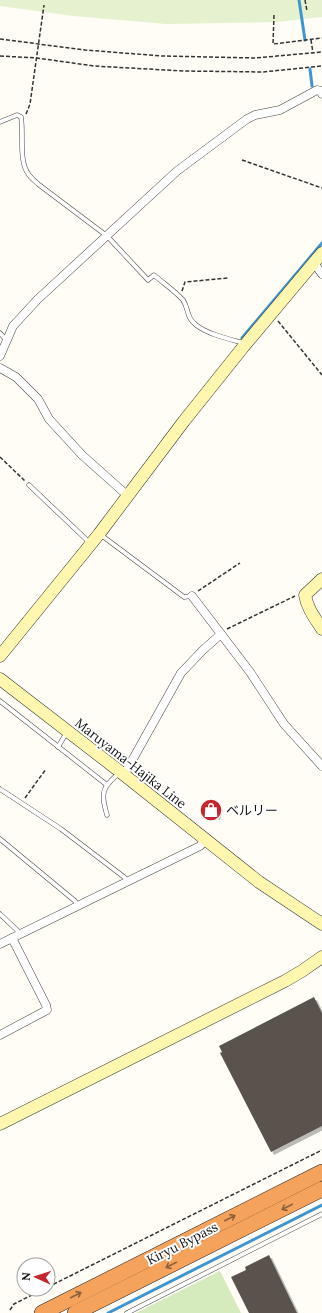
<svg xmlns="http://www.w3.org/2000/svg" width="322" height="1313" font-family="Lora,'Noto Sans JP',serif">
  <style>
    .green { fill: #d5ebbd }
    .pitch { fill: #e6f2cf }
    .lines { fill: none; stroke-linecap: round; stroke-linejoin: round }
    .stream { stroke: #3f96cf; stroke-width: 3 }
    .building { fill: #5a524d; filter: url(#shadow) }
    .lane-casing { stroke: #444; stroke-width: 5 }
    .street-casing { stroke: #444; stroke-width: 9 }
    .secondary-casing { stroke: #333; stroke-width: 13 }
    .highway-casing { stroke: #222; stroke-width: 16 }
    .path { stroke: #333; stroke-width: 1.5; stroke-dasharray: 4 2; stroke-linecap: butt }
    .lane { stroke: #fff; stroke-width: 4 }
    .street { stroke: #fff; stroke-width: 8 }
    .secondary { stroke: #fff6b0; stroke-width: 12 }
    .highway { stroke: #f5a25d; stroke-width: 15 }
    .oneway { stroke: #8e613b }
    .labels { text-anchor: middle; stroke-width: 4; stroke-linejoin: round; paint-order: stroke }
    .street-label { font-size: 13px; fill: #111; stroke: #fff }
    .poi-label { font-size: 13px; fill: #111; stroke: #fff; text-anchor: start }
  </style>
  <defs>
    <filter id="shadow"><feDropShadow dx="3" dy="3" stdDeviation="0" flood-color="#0004"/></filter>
  </defs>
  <rect width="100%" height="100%" fill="#fffdf5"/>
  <!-- green -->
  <path class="green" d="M220 1271 241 1313H136Z"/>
  <!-- pitch -->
  <path class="pitch" d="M0 0H322V17L277 22 166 24 73 16 0 6Z"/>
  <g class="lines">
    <!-- stream -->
    <g class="stream">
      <path d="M299 0 305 40"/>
      <path d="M310 69 312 86"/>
      <path d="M242 338 322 243"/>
      <path d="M108 1313 322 1205"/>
    </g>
  </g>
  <!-- building -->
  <g class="building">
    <path d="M204 802 220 807 217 817 202 812Z"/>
    <path d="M314 997 322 1013V1126L271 1152 220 1053 222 1052 219 1046Z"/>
    <path d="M269 1255 297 1313H249L231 1277 246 1270 245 1267Z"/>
  </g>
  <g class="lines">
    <!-- lane casing -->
    <g class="lane-casing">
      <g id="lane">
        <path d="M0 122 17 115 21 117C24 134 18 161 29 175 32 179 35 181 38 184L107 236 148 280 154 275C163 283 175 291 183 300 189 309 186 317 196 325 208 334 225 338 240 342L243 346"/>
        <path d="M0 333 6 340"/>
        <path d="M29 485 90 543"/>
        <path d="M101 535 184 597 192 596"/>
        <path d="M0 701 107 785"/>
        <path d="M58 747 67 732"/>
        <path d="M0 789 61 829 124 877 127 881"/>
        <path d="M107 815C104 804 100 792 109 783 112 779 115 777 119 773"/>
        <path d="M0 839 75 901 78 906"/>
        <path d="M0 914 21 934"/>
        <path d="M127 1313 322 1214"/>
      </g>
    </g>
    <!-- street casing -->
    <g class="street-casing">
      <g id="street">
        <path d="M314 263 322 274"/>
        <path d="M0 356 13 326 38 299 177 171 247 119 255 115 280 110 317 90 321 91 322 94"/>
        <path d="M0 368 16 377 38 399 49 419 82 455 128 496"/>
        <path d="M192 596 250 672 284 724 322 766"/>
        <path d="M124 775 181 673 203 650 221 634"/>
        <path d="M0 944 200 846 206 839"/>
        <path d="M0 1035 47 1010 46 1005 12 938"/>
      </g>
    </g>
    <!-- secondary casing -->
    <g class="secondary-casing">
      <g id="secondary">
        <path d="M322 579 305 595C307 608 315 618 322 629"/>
        <path d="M0 656 99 534 184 421 244 346 322 253"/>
        <path d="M0 679 118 770 259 882 322 924"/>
        <path d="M0 1124 285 981 302 971 322 957"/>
      </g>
    </g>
    <!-- highway casing -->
    <g class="highway-casing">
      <g id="highway">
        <path d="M42 1313 322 1172"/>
        <path d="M75 1313 322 1189"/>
      </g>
    </g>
    <!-- path -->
    <g class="path">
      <path d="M305 0 307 11"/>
      <path d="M274 15 273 44 322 38"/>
      <path d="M0 39 85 50 162 56 255 58 322 52"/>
      <path d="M311 40 313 53"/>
      <path d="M0 56 37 58 94 66 184 71 263 72 322 66"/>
      <path d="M26 114 30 104 44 5"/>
      <path d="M242 160 322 188"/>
      <path d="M182 291 185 282 228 278"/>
      <path d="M278 321 322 375"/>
      <path d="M0 457 25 481"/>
      <path d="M198 591 240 563"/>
      <path d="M227 629 295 596"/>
      <path d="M25 798 46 769"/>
      <path d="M48 1287 322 1150"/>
      <path d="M10 1310 14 1304 44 1289"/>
    </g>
    <!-- lane -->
    <use href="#lane" class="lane"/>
    <!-- street -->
    <use href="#street" class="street"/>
    <!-- secondary -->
    <use href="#secondary" class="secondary"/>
    <!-- highway -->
    <use href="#highway" class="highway"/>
  </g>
  <!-- one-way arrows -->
  <defs><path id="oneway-shaft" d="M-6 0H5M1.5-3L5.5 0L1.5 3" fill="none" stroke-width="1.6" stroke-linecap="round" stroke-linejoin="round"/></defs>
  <g class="oneway">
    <use href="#oneway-shaft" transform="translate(287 1207) rotate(153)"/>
    <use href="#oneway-shaft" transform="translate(230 1218) rotate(-27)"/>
    <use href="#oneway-shaft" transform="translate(171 1265) rotate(153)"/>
    <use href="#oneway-shaft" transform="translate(76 1295) rotate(-27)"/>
  </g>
  <!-- icons -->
  <defs>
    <g id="shop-disc" transform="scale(1.15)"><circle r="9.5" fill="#c4262e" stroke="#fff"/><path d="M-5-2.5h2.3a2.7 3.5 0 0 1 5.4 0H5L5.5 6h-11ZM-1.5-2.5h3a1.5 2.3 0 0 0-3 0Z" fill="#fff"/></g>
  </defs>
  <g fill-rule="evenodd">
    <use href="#shop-disc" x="211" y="810"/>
  </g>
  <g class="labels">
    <!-- street labels -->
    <g class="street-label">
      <text transform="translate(131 763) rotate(38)" y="5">Maruyama-Hajika Line</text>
      <text transform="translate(182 1243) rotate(-27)" y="5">Kiryu Bypass</text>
    </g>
    <!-- poi labels -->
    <g class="poi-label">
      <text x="226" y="815">ベルリー</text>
    </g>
  </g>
  <!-- north arrow -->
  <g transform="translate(36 1277) rotate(273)"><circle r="19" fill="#ffffff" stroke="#a0a0a0"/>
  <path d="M0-3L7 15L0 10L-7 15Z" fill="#c4262e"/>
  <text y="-6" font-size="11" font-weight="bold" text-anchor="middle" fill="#111111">N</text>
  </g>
</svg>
